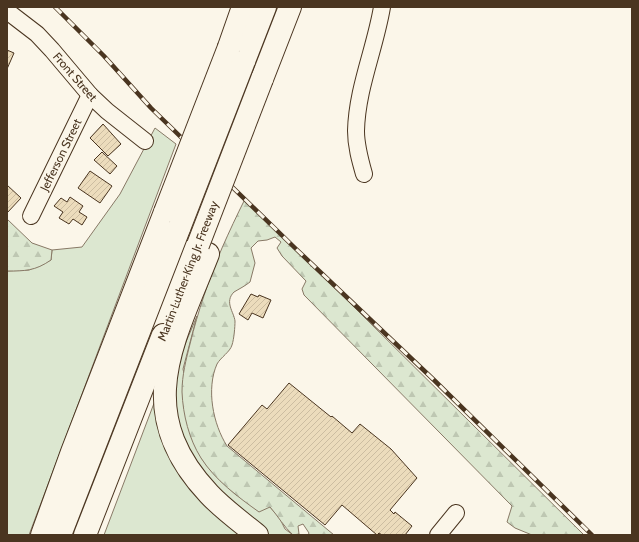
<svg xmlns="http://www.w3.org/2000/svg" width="639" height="542" font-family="Cabin,sans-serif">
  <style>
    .green { fill: #dce7d0; stroke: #887966 }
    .forest { fill: url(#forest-firs); stroke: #887966 }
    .building { fill: url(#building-hatch); stroke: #4a3520 }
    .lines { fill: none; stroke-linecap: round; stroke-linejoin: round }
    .minor-casing { stroke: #4a3520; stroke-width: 18 }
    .highway-casing { stroke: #4a3520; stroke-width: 24 }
    .minor { stroke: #fbf6e9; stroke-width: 16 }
    .highway { stroke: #fbf6e9; stroke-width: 22 }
    .rail-casing { stroke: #4a3520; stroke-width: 4.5 }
    .rail { stroke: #fbf6e9; stroke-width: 3; stroke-dasharray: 9; stroke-linecap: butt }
    .highway-bridge-casing { stroke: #4a3520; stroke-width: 24; stroke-linecap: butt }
    .highway-bridge { stroke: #fbf6e9; stroke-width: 22 }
    .labels { text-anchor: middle; stroke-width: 3; stroke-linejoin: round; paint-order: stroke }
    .street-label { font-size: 12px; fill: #4a3520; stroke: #fbf6e9 }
  </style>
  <defs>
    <pattern id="forest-firs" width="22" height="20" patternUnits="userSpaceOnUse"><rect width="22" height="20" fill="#dce7d0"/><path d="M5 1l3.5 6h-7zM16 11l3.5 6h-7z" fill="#bec7b2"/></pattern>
    <pattern id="building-hatch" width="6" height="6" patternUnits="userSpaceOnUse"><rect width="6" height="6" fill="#ecdcbc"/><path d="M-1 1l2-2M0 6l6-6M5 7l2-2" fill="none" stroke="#ccbda1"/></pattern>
  </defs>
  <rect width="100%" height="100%" fill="#fbf6e9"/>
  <!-- green -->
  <g class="green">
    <path d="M155 128 176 144 29 535H7V271L29 270 51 260 52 250 82 247 120 194Z"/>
    <path d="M197 316 183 369 202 459 215 475 236 495 270 507 279 517 285 529 293 535H104L156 398 177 363Z"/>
  </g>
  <!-- forest -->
  <g class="forest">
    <path d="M245 199 584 535H532L515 528 507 522 512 506 304 295 302 289 306 281 282 256 277 248 281 242 275 237 267 240 258 241 251 248 255 263 250 282C245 286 239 289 234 292 224 302 234 312 235 321 235 327 234 339 232 345 230 352 221 357 217 364 206 389 213 424 227 446L334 535H308L309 533 303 524 298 526 299 534 293 535C284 527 278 516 270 507L259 512C238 497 215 480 201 458 189 439 183 415 182 392 182 375 186 360 190 344 198 311 209 279 222 248 229 232 237 215 245 199Z"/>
    <path d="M7 219 32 243 52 250 51 260C35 271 25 271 7 271Z"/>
  </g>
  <!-- building -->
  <g class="building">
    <path d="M7 50 14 53 7 69Z"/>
    <path d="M103 124 121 144 108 156 90 138Z"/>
    <path d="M102 152 117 166 110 174 94 160Z"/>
    <path d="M90 171 112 186 100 203 78 188Z"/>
    <path d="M7 185 21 198 7 213Z"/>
    <path d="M70 197 83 206 79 212 87 217 82 225 73 219 69 224 59 218 63 212 54 206 61 198 67 202Z"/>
    <path d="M251 294 258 297 259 295 271 300 263 318 252 313 248 320 239 314Z"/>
    <path d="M289 383 331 417 332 416 352 433 360 424 391 449 417 478 390 510 394 514 395 512 412 526 405 535H382L379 533 377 535 342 505 325 525 228 445 262 405 267 409Z"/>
  </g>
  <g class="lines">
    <!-- minor casing -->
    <g class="minor-casing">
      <g id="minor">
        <path d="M7 11 37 34 52 50 90 95 107 111 145 141"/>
        <path d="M364 174C360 160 356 146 356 131 357 88 375 49 382 7"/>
        <path d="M31 216 90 95"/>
        <path d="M438 535 456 513"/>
      </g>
    </g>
    <!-- highway casing -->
    <g class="highway-casing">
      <g id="highway">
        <path d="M229 47 243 7"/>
        <path d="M244 61 265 7"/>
        <path d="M262 79 290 7"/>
        <path d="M208 254C173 343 131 411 209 494 223 509 241 522 257 535"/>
        <path d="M42 535 72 452 165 212"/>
        <path d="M60 535 180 226"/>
        <path d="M85 535 163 335"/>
      </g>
    </g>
    <!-- minor -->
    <use href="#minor" class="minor"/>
    <!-- highway -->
    <use href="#highway" class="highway"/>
    <!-- rail casing -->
    <g class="rail-casing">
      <path id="rail" d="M55 7 104 56 151 108 295 248 434 380 592 535"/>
    </g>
    <!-- rail -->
    <use href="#rail" class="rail"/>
    <!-- highway-bridge casing -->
    <g class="highway-bridge-casing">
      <g id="highway-bridge">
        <path d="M165 212 229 47"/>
        <path d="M180 226 244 61"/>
        <path d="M198 245 262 79"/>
      </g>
    </g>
    <!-- highway-bridge -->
    <use href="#highway-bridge" class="highway-bridge"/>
  </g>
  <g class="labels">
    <!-- street labels -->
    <g class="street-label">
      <text transform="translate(75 77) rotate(49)" y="4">Front Street</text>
      <text transform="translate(61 155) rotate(-64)" y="4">Jefferson Street</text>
      <text transform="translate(188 271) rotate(-69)" y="4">Martin Luther King Jr. Freeway</text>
    </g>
  </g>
  <!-- border -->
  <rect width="639" height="542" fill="none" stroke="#4a3520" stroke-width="16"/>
</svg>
